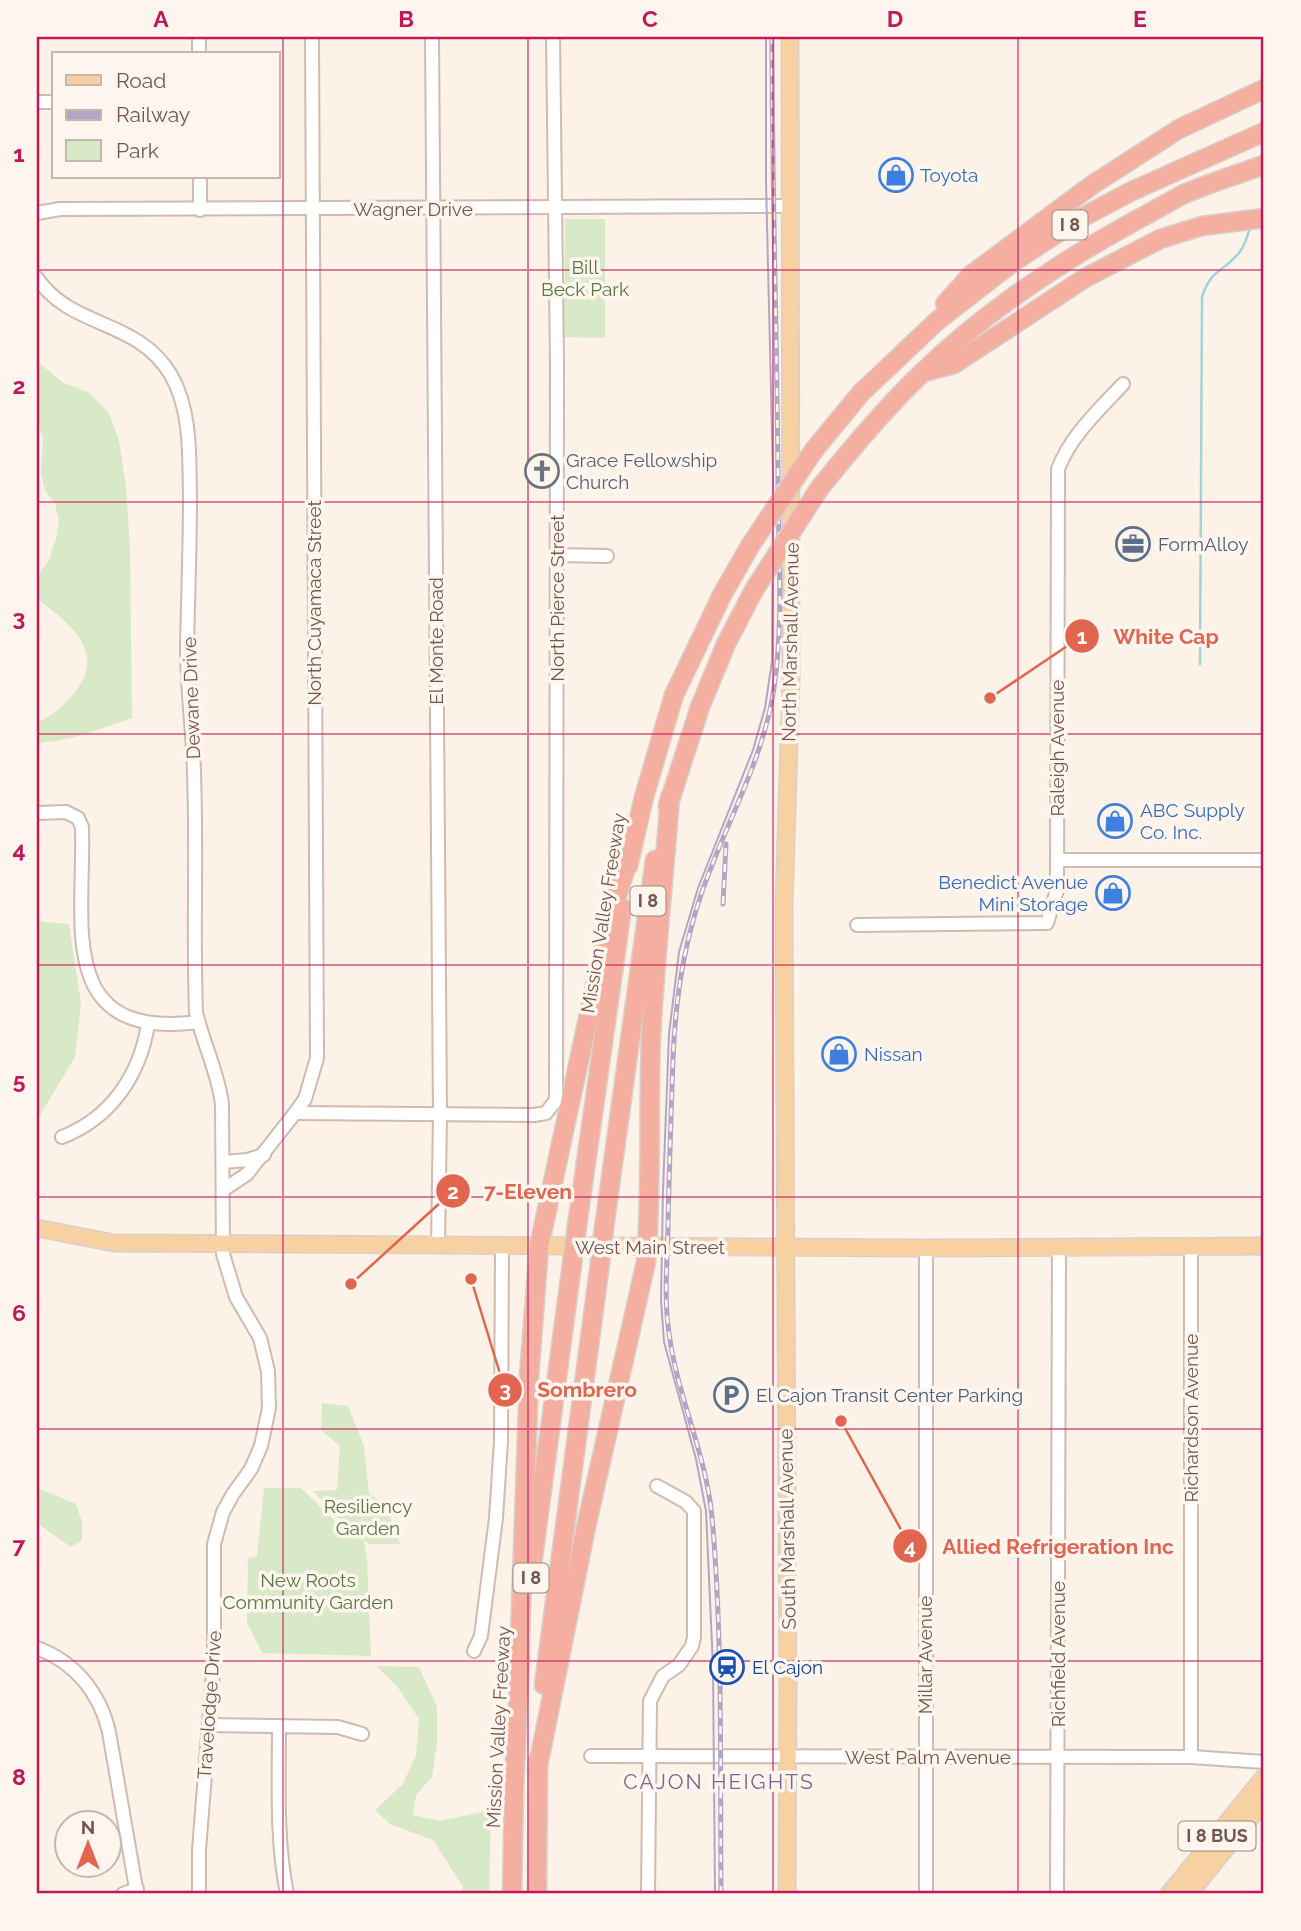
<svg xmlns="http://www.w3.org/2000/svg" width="1301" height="1931" font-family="Raleway,sans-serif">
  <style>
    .green { fill: #d7e9c6 }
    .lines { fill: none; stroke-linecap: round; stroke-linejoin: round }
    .stream { stroke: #a2d3d7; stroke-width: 2.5 }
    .minor-casing { stroke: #cfbbb0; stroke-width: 16 }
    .major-casing { stroke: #d8d0cd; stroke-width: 19 }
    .highway-casing { stroke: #d8d0cd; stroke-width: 21 }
    .minor { stroke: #fff; stroke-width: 12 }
    .major { stroke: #f8d1a2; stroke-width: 16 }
    .highway { stroke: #f4afa0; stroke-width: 18 }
    .tram { stroke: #b4a5c6; stroke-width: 2 }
    .rail-casing { stroke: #b4a5c6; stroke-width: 5 }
    .rail { stroke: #fef6ee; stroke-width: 2.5; stroke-dasharray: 8; stroke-linecap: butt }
    .highway-bridge-casing { stroke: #d8d0cd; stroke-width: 21; stroke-linecap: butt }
    .highway-bridge { stroke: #f4afa0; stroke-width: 18 }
    .grid { fill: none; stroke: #c2185b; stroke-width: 2; stroke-opacity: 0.55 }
    .labels { text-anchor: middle; stroke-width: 7; stroke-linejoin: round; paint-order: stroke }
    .shield { fill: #fef6ee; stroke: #9e877d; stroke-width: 2 }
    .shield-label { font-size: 18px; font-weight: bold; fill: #75574c }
    .shop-label { font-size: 19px; fill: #366cbe; stroke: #fef6ee; text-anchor: start }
    .street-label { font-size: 19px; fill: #75574c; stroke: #fef6ee }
    .park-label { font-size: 19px; fill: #597a44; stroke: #fef6ee }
    .worship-label { font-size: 19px; fill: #5b616d; stroke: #fef6ee; text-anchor: start }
    .service-label { font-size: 19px; fill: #4e5e75; stroke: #fef6ee; text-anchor: start }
    .transit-label { font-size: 19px; fill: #164399; stroke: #fef6ee; text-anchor: start }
    .neighbourhood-label { font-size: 21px; letter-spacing: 2px; fill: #7e6491; stroke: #fef6ee }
    .leader { fill: none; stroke: #e26550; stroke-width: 2.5 }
    .callout-dot { fill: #e26550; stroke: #fef6ee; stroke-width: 2.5 }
    .mark-label { font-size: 21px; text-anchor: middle; font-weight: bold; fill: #fff }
    .callout-label { font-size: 21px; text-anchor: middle; font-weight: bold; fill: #e26550; stroke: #fef6ee; stroke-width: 7; stroke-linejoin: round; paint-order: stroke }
    .neatline { fill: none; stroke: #c2185b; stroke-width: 2.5 }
    .grid-label { font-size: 23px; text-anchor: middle; font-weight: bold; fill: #c2185b }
  </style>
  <rect width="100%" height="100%" fill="#fcf2e7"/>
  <!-- green -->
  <g class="green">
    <path d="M565 219H605V338L564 337Z"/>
    <path d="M37 361 62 382 88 392 109 413 119 441 126 487 130 550 132 718C101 728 69 742 37 743V722C53 716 65 705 75 692 108 651 68 622 37 599V577L48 562 56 539 59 520 55 504 45 490 41 474 43 439 37 419Z"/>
    <path d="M37 921 69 924 81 1004 75 1057 37 1120Z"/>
    <path d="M322 1403 348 1406 364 1446 369 1494 386 1504 400 1544H369L340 1520 313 1491 337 1490 340 1446 321 1430Z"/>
    <path d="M37 1488 76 1504 82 1522V1540L71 1547 37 1523Z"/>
    <path d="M264 1488H301L338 1524 364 1541 367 1559 371 1656 262 1653 247 1622 248 1558 257 1556Z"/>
    <path d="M376 1666 419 1667 437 1707V1743L432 1777 416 1795 413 1815 440 1821 491 1810 489 1894H461L463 1887 433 1840 390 1824 375 1810 403 1784 416 1755 419 1719 397 1686Z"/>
  </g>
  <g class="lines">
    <!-- stream -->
    <path class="stream" d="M1200 664 1202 297C1211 269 1222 273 1238 254 1245 247 1247 236 1250 228"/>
    <!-- minor casing -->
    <g class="minor-casing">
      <g id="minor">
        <path d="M199 37V54"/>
        <path d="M432 37 440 1115 438 1246"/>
        <path d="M37 102H54"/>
        <path d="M200 177V210"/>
        <path d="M37 213 60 209 790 206"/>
        <path d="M37 278C71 329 137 318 171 375 192 412 189 458 190 499 190 548 188 598 187 647 187 689 193 731 194 774 197 853 193 932 196 1012 203 1043 218 1072 222 1104L223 1254 236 1297 260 1338 268 1371 269 1408 261 1446 251 1469 233 1494 223 1512 214 1544V1660L199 1850V1894"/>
        <path d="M558 555 607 556"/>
        <path d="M37 813 66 812 78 818 82 827C85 922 54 1041 198 1022"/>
        <path d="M1057 860H1264"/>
        <path d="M857 925 1047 923 1057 890 1058 469C1071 435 1099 410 1123 384"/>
        <path d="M295 1113 534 1115 546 1113 556 1100 557 364 553 37"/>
        <path d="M62 1137C111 1118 140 1075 148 1024"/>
        <path d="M223 1162 247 1160 264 1155"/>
        <path d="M223 1190 247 1174 295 1113 305 1099 317 1058 312 37"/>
        <path d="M1191 1247V1757"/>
        <path d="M37 1648C75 1662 100 1693 109 1732L137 1894"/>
        <path d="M474 1651 481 1636 496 1518 501 1441 502 1246"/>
        <path d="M209 1725 338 1727 362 1734"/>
        <path d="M279 1726C279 1783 276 1839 287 1894"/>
        <path d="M591 1756 1191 1757 1264 1762"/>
        <path d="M123 1894 137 1889"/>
        <path d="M648 1894 650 1701 663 1676 679 1665 692 1646 694 1637V1511L686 1502 657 1486"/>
        <path d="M926 1894V1248"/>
        <path d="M1057 1894 1059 1246"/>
      </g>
    </g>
    <!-- major casing -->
    <g class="major-casing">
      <g id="major">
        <path d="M37 1228 114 1243 926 1248 1264 1246"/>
        <path d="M787 1894 788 1690 784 905 791 677 790 37"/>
        <path d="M1169 1894 1264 1777"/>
        <path d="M1189 1894 1264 1801"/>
      </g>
    </g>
    <!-- highway casing -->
    <g class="highway-casing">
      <g id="highway">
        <path d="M945 304 971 275 1092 185 1179 129 1264 89"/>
        <path d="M928 371 954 364 1085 278 1160 239 1202 226 1264 218"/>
        <path d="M814 450 861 393 937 321 1013 262 1081 218 1132 191 1264 132"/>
        <path d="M819 489C851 449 884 409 921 374 983 313 1057 264 1133 222 1150 213 1167 203 1184 194 1210 183 1238 174 1264 165"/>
        <path d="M668 806 700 707 726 644 754 590"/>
        <path d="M628 866 644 797 674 695 722 595 750 546"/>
        <path d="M577 1226 622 908"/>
        <path d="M604 1228 655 860"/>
        <path d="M531 1572 572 1264"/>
        <path d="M519 1666 529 1377 539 1247 609 921 630 855"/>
        <path d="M544 1685 600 1263"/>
        <path d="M537 1771 586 1527 646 1262C652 1187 648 1112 651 1037 655 957 664 877 670 797"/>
        <path d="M512 1894 514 1788 520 1656"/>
        <path d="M537 1894 538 1761"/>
      </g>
    </g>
    <!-- minor -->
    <use href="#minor" class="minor"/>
    <!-- major -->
    <use href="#major" class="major"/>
    <!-- highway -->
    <use href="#highway" class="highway"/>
    <!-- tram -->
    <path class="tram" d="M715 1894 713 1667 706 1511 696 1459 664 1342 661 1300 663 1190 669 1034 679 952 698 888 753 750 765 708 772 661 773 475 766 182V37"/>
    <!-- rail casing -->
    <g class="rail-casing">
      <g id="rail">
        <path d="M723 904 726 844"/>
        <path d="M721 1894C720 1769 723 1642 712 1517 706 1453 677 1396 669 1333 664 1299 667 1264 668 1229 669 1173 671 1116 673 1059 675 1006 682 953 699 901 722 829 763 764 774 688 784 620 778 549 778 481 777 333 772 185 772 37"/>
      </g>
    </g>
    <!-- rail -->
    <use href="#rail" class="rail"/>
    <!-- highway-bridge casing -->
    <g class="highway-bridge-casing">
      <g id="highway-bridge">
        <path d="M750 546 814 450"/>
        <path d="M754 590 819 489"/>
        <path d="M600 1263 604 1228"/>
        <path d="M572 1264 577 1226"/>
      </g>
    </g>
    <!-- highway-bridge -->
    <use href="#highway-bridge" class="highway-bridge"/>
  </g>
  <!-- grid -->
  <path class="grid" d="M283 37V1894M528 37V1894M773 37V1894M1018 37V1894M37 270H1264M37 502H1264M37 734H1264M37 965H1264M37 1197H1264M37 1429H1264M37 1661H1264"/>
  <!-- icons -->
  <defs>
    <g id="shop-ring" transform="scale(1.75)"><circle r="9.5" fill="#fef6ee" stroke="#3f7fe0" stroke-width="1.5"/><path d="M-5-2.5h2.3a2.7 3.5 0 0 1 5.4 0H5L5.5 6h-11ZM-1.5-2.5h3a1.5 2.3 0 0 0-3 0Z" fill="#3f7fe0"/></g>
    <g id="church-ring" transform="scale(1.75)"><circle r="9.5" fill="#fef6ee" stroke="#6b7280" stroke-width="1.5"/><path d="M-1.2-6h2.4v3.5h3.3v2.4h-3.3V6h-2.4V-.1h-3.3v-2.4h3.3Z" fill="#6b7280"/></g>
    <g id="office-ring" transform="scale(1.75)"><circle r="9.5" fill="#fef6ee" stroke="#5c6f8a" stroke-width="1.5"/><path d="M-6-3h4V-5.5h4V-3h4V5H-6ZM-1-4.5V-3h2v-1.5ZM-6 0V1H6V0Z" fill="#5c6f8a"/></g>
    <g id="parking-ring" transform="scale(1.75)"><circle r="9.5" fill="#fef6ee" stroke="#5c6f8a" stroke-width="1.5"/><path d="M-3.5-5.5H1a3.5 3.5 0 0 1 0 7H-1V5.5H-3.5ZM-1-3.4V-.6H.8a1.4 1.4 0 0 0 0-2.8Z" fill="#5c6f8a"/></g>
    <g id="station-ring" transform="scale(1.75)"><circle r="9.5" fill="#fef6ee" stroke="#1a4fb4" stroke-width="1.5"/><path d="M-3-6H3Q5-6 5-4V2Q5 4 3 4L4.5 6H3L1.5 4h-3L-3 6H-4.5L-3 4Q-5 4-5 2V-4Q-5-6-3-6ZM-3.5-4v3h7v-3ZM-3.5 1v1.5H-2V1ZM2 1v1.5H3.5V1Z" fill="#1a4fb4"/></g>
  </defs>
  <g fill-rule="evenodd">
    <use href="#shop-ring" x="896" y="175"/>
    <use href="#church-ring" x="542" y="471"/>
    <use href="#office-ring" x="1133" y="544"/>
    <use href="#shop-ring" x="1115" y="821"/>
    <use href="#shop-ring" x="1113" y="893"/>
    <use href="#shop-ring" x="839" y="1054"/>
    <use href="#parking-ring" x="731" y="1395"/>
    <use href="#station-ring" x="727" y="1667"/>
  </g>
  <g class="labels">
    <!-- shield labels -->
    <g class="shield">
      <rect x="1052.5" y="210.5" width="35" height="29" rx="5"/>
      <rect x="630.5" y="886.5" width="35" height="29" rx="5"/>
      <rect x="513.5" y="1563.5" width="35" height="29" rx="5"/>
      <rect x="1178.5" y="1821.5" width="77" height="29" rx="5"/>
    </g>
    <g class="shield-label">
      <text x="1070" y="231">I 8</text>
      <text x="648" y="907">I 8</text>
      <text x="531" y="1584">I 8</text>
      <text x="1217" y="1842">I 8 BUS</text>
    </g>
    <!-- shop labels -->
    <g class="shop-label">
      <text x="920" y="182">Toyota</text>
      <text x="1140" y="817">ABC Supply<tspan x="1140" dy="22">Co. Inc.</tspan></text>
      <text x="1088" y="889" text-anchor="end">Benedict Avenue<tspan x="1088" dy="22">Mini Storage</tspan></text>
      <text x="864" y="1061">Nissan</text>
    </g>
    <!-- street labels -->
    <g class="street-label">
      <text x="413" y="216">Wagner Drive</text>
      <text transform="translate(557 598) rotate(-90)" y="7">North Pierce Street</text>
      <text transform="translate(314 603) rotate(-90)" y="7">North Cuyamaca Street</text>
      <text transform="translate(436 641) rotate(-90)" y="7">El Monte Road</text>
      <text transform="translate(790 642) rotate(-89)" y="7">North Marshall Avenue</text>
      <text transform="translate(191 698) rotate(-92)" y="7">Dewane Drive</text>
      <text transform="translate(1057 748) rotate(-90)" y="7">Raleigh Avenue</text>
      <text transform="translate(603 913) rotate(-81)" y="7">Mission Valley Freeway</text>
      <text x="650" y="1254">West Main Street</text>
      <text transform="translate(1191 1418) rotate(-90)" y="7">Richardson Avenue</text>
      <text transform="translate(787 1529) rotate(-91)" y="7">South Marshall Avenue</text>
      <text transform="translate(1058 1654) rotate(-90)" y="7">Richfield Avenue</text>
      <text transform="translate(925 1655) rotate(-90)" y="7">Millar Avenue</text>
      <text transform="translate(209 1705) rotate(-86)" y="7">Travelodge Drive</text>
      <text transform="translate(498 1727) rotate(-87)" y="7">Mission Valley Freeway</text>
      <text x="928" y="1764">West Palm Avenue</text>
    </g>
    <!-- park labels -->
    <g class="park-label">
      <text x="585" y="274">Bill<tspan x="585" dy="22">Beck Park</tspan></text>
      <text x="368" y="1513">Resiliency<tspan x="368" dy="22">Garden</tspan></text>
      <text x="308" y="1587">New Roots<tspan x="308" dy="22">Community Garden</tspan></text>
    </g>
    <!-- worship labels -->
    <g class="worship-label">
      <text x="566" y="467">Grace Fellowship<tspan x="566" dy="22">Church</tspan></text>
    </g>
    <!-- service labels -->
    <g class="service-label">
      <text x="1158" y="551">FormAlloy</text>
      <text x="756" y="1402">El Cajon Transit Center Parking</text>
    </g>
    <!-- transit labels -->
    <g class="transit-label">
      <text x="752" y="1674">El Cajon</text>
    </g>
    <!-- neighbourhood labels -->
    <g class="neighbourhood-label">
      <text x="719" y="1789">CAJON HEIGHTS</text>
    </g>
  </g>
  <!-- callouts -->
  <path class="leader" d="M990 698L1082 636M351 1284L453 1191M471 1279L505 1390M841 1421L910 1546"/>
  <g class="callout-dot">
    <circle cx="990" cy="698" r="7"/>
    <circle cx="351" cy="1284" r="7"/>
    <circle cx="471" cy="1279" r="7"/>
    <circle cx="841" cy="1421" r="7"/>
    <circle cx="1082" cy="636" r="18"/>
    <circle cx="453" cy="1191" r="18"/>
    <circle cx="505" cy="1390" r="18"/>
    <circle cx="910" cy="1546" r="18"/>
  </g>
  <g class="mark-label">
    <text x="1082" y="644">1</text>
    <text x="453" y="1199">2</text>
    <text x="505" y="1397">3</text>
    <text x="910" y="1554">4</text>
  </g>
  <g class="callout-label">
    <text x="1166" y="644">White Cap</text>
    <text x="528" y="1199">7-Eleven</text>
    <text x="587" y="1397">Sombrero</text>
    <text x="1058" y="1554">Allied Refrigeration Inc</text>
  </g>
  <!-- border -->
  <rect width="1301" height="1931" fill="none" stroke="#fef6ee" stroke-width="77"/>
  <!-- legend -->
  <rect x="52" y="52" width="228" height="126" fill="#fef6ee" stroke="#c7b6ad" stroke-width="2"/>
  <rect x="66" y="75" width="35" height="10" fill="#f8d1a2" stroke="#c7b6ad" stroke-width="2"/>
  <text x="116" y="88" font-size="21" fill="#75574c">Road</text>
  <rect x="66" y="110" width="35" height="10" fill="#b4a5c6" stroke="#c7b6ad" stroke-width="2"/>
  <text x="116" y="122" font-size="21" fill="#75574c">Railway</text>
  <rect x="66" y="140" width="35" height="21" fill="#d7e9c6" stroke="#c7b6ad" stroke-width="2"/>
  <text x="116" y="158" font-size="21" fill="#75574c">Park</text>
  <!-- north arrow -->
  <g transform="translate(88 1844)"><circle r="33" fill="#fef6ee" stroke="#c7b6ad" stroke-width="2"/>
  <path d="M0-5L12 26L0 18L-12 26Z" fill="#e26550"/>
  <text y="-10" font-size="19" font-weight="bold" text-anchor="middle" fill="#75574c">N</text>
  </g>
  <rect x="38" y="38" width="1224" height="1854" class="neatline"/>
  <g class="grid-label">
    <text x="161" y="27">A</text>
    <text x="406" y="27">B</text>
    <text x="650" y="27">C</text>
    <text x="895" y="27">D</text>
    <text x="1140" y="27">E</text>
    <text x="19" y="162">1</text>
    <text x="19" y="394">2</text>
    <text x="19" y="626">3</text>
    <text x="19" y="858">4</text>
    <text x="19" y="1089">5</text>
    <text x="19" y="1321">6</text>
    <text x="19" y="1553">7</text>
    <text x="19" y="1785">8</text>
  </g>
</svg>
